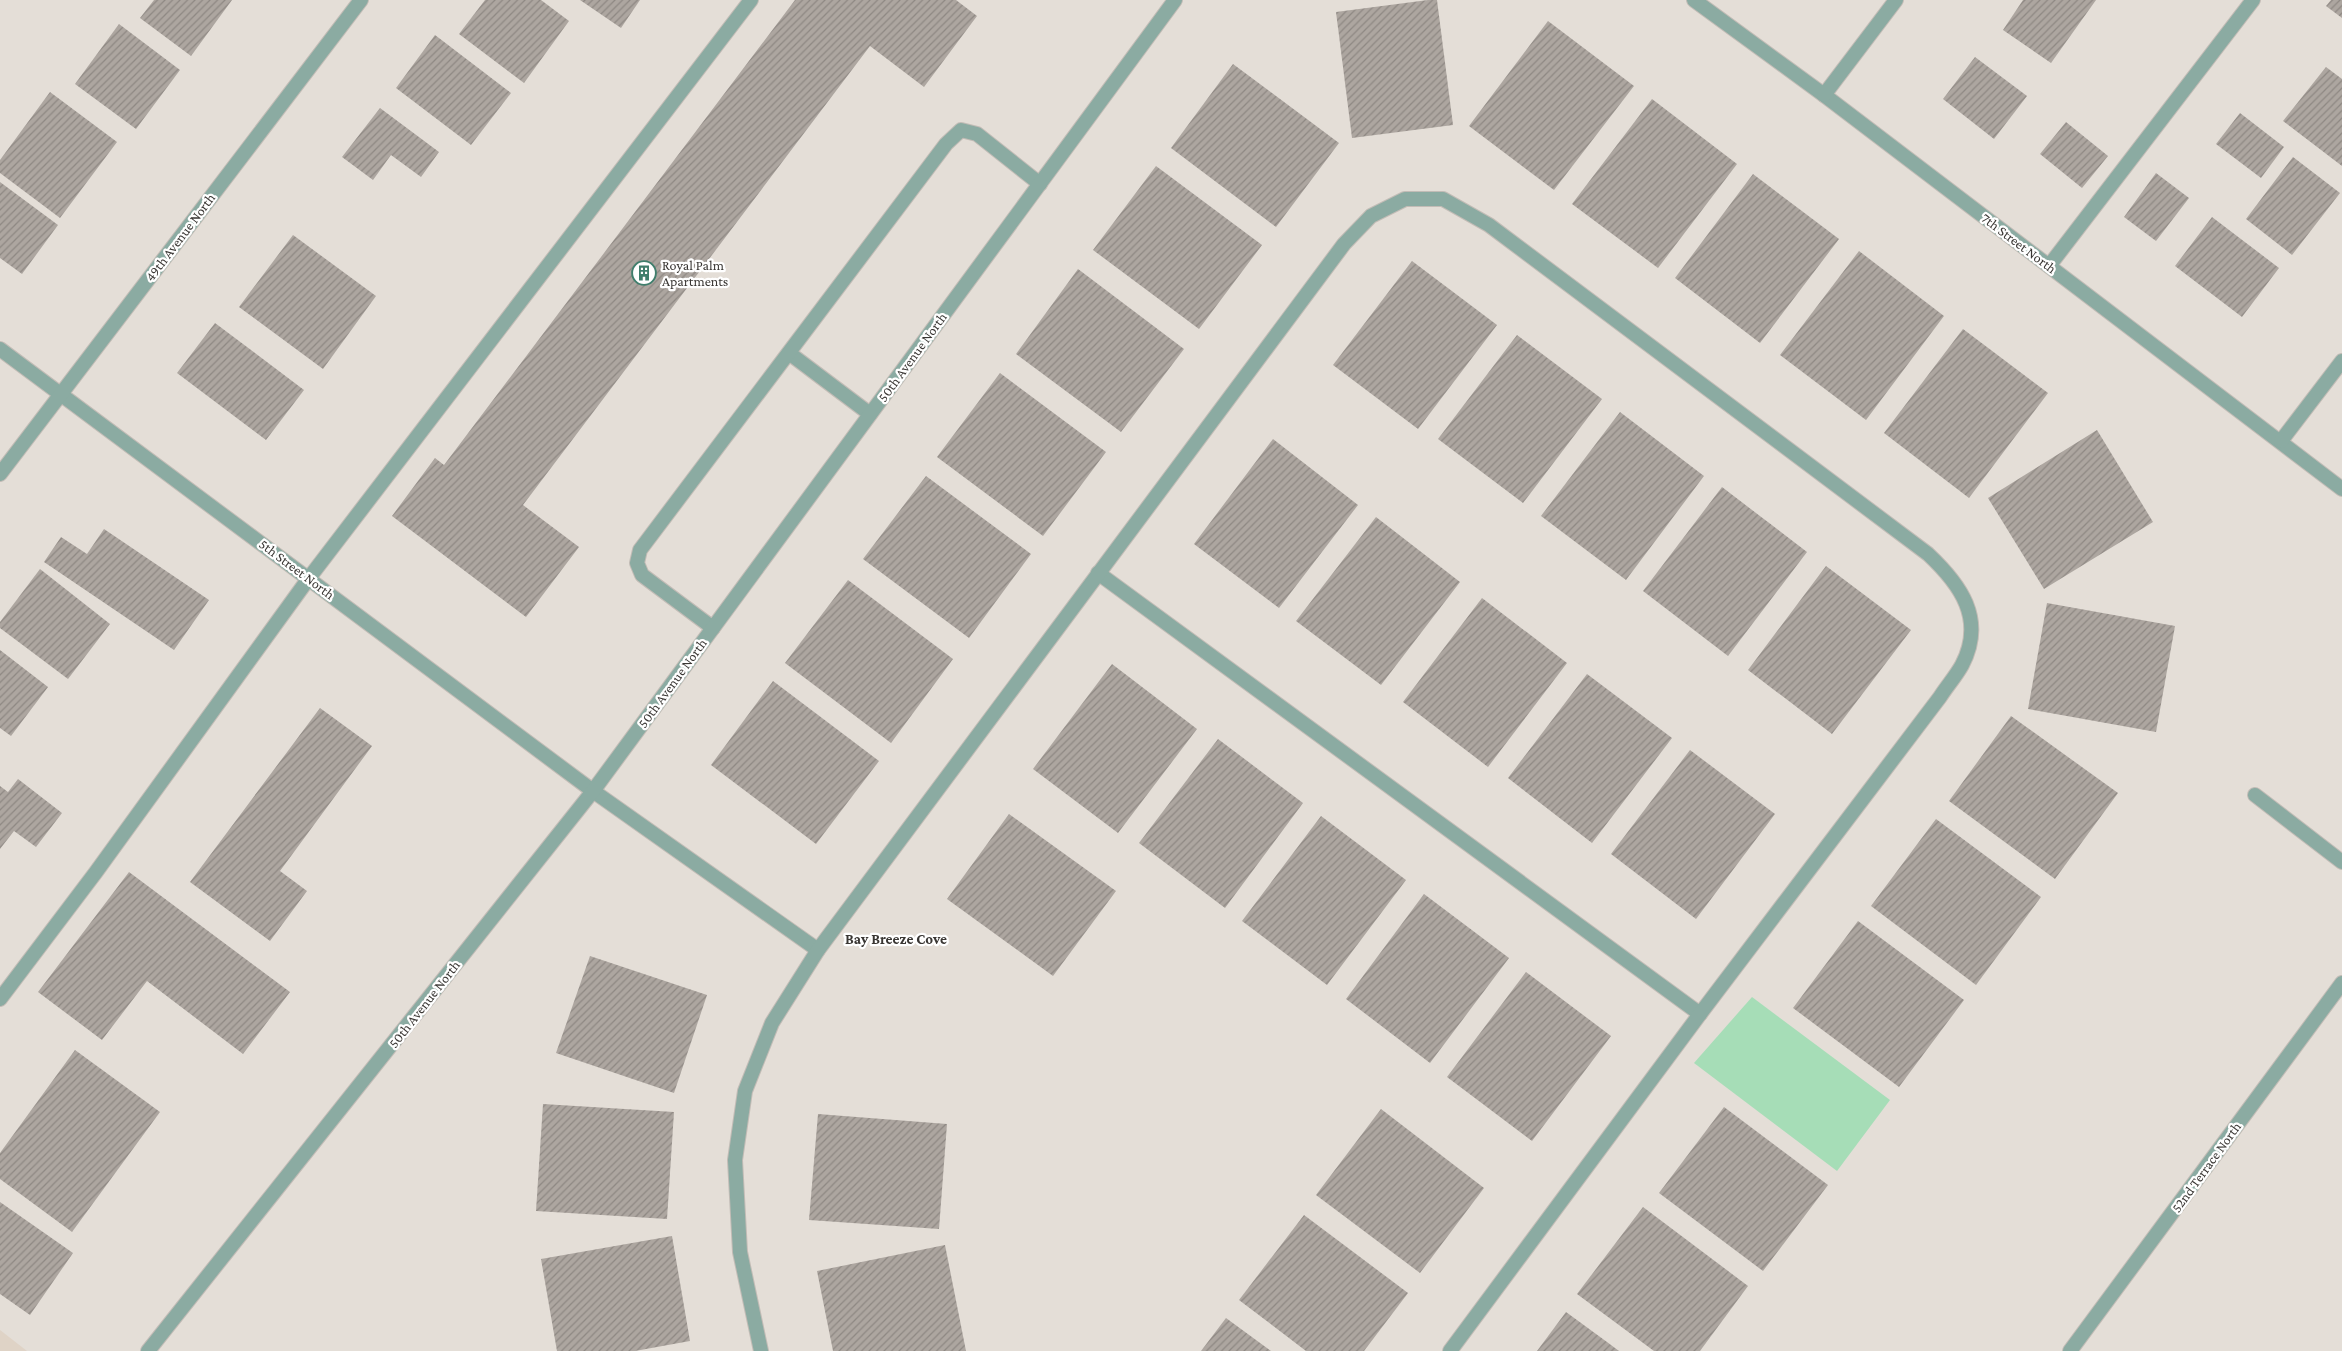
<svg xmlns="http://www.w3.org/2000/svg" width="2342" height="1351" font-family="'Crimson Pro',serif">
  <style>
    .built { fill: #dfd3c6 }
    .green { fill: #a6ddb7 }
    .building { fill: url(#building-hatch) }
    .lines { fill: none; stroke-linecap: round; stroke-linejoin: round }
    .service-casing { stroke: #c2bcb6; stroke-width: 16 }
    .minor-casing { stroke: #c2bcb6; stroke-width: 16 }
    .service { stroke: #8baba2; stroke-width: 14 }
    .minor { stroke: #8baba2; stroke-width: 14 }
    .labels { text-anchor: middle; stroke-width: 4.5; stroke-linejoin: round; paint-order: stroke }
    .street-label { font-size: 14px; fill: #393633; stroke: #fff }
    .poi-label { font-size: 14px; fill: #393633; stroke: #fff; text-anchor: start }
    .neighbourhood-label { font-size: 15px; font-weight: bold; fill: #393633; stroke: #fff }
  </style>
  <defs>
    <pattern id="building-hatch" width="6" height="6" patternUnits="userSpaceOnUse" patternTransform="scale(1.25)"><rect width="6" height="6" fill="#ada6a0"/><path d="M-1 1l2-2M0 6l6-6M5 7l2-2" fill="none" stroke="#8e8883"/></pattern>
  </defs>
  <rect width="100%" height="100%" fill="#e4ded7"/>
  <!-- built -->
  <path class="built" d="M0 1330 27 1351H0Z"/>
  <!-- green -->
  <path class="green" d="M1752 997 1890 1100 1837 1171 1694 1063Z"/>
  <!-- building -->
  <g class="building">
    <path d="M154 0H232L191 56 140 18Z"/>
    <path d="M485 0H541L569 21 524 83 459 34Z"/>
    <path d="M580 0H640L621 28Z"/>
    <path d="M795 0H956L977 16 924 87 870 46 523 505 579 547 526 617 392 516 435 458 444 465Z"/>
    <path d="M1428 0H1437L1453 125 1352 138 1336 12Z"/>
    <path d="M2023 0H2096L2051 63 2003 30Z"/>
    <path d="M2331 0H2342V18L2326 6Z"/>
    <path d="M1548 21 1634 86 1554 190 1469 126Z"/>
    <path d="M119 24 180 70 136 129 75 84Z"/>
    <path d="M435 35 511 93 471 145 396 88Z"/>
    <path d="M1975 57 2027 96 1994 139 1943 99Z"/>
    <path d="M1233 64 1339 143 1276 227 1171 148Z"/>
    <path d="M2326 67 2342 79V166L2283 121Z"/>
    <path d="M50 92 117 142 60 218 0 173V160Z"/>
    <path d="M1652 99 1737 164 1658 268 1572 204Z"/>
    <path d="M380 108 439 152 421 177 391 155 373 180 342 157Z"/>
    <path d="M2240 113 2284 147 2261 178 2216 144Z"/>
    <path d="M2066 122 2108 156 2082 188 2040 154Z"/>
    <path d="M2293 157 2340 193 2292 255 2246 219Z"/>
    <path d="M1156 166 1262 245 1199 329 1093 250Z"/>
    <path d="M2156 173 2189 198 2156 241 2124 217Z"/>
    <path d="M1753 174 1839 239 1760 343 1675 278Z"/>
    <path d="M0 182 58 225 22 274 0 258Z"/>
    <path d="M2212 217 2279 268 2242 317 2175 266Z"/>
    <path d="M293 235 376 296 323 369 239 307Z"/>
    <path d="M1859 251 1944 316 1866 420 1780 355Z"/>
    <path d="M1412 261 1497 325 1418 429 1333 365Z"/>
    <path d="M1078 269 1184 349 1121 432 1016 354Z"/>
    <path d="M215 323 304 390 266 440 177 373Z"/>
    <path d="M1963 329 2048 393 1969 498 1884 433Z"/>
    <path d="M1517 335 1602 399 1523 503 1438 439Z"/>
    <path d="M1000 373 1106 452 1043 536 937 457Z"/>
    <path d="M1620 412 1704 476 1626 580 1541 516Z"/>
    <path d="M2097 430 2153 522 2044 589 1988 498Z"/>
    <path d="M1273 439 1358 505 1279 608 1194 544Z"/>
    <path d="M926 476 1031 554 969 638 863 559Z"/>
    <path d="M1722 487 1807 552 1728 656 1643 591Z"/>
    <path d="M1376 517 1460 582 1381 685 1296 621Z"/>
    <path d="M104 529 209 600 174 650 44 562 61 537 87 554Z"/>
    <path d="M1826 566 1911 630 1832 734 1748 670Z"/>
    <path d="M40 569 110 624 68 679 0 628V622Z"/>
    <path d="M848 580 953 659 891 743 785 663Z"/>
    <path d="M1482 598 1567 663 1488 767 1403 702Z"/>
    <path d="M2047 603 2175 626 2156 732 2028 709Z"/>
    <path d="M0 650 48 687 11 736 0 728Z"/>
    <path d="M1112 664 1197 729 1118 833 1033 769Z"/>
    <path d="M1587 674 1672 738 1592 843 1508 778Z"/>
    <path d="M773 681 879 761 816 844 711 765Z"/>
    <path d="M320 708 372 746 280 871 307 891 270 941 190 882Z"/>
    <path d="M2011 716 2118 793 2055 879 1949 801Z"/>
    <path d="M1218 739 1303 803 1225 908 1139 843Z"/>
    <path d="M1690 750 1775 814 1696 919 1611 854Z"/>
    <path d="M18 779 62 813 36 847 14 831 0 849V786L8 792Z"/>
    <path d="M1009 814 1116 891 1053 976 947 899Z"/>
    <path d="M1321 816 1406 880 1327 985 1242 921Z"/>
    <path d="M1936 819 2041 897 1976 985 1871 906Z"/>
    <path d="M129 872 290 992 243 1054 147 981 102 1040 38 992Z"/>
    <path d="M1424 894 1509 958 1430 1063 1346 999Z"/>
    <path d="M1858 921 1964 1000 1899 1087 1793 1008Z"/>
    <path d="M590 956 707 995 674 1093 556 1053Z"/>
    <path d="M1526 972 1611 1036 1532 1141 1447 1077Z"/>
    <path d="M75 1050 160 1112 72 1232 0 1179V1153Z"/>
    <path d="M543 1104 674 1112 667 1219 536 1211Z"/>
    <path d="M1724 1107 1828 1185 1763 1271 1659 1193Z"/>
    <path d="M1381 1109 1484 1188 1420 1273 1316 1195Z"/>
    <path d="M818 1114 947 1124 939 1229 809 1220Z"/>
    <path d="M0 1202 73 1253 30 1315 0 1294Z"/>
    <path d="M1643 1207 1748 1286 1700 1351H1654L1577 1294Z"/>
    <path d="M1304 1215 1408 1293 1364 1351H1306L1239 1300Z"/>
    <path d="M672 1236 690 1341 635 1351H557L541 1259Z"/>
    <path d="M945 1245 966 1351H833L817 1271Z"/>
    <path d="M1566 1312 1607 1342 1619 1351H1537Z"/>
    <path d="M1226 1318 1271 1351H1201Z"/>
  </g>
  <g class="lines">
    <!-- service casing -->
    <g class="service-casing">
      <g id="service">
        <path d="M2049 266 2253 0"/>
        <path d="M789 353 870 414"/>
        <path d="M713 628 642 575 637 563 640 550 946 144 961 130 977 134 1040 184"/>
        <path d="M0 999 96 872 309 578 751 0"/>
      </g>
    </g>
    <!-- minor casing -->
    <g class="minor-casing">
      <g id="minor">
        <path d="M1694 0 1824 95 2342 489"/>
        <path d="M1824 95 1896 0"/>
        <path d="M0 349 593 791 818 950"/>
        <path d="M2281 441 2342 361"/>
        <path d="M0 474 361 0"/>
        <path d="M1098 573 1700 1014"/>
        <path d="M2255 795 2342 862"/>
        <path d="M148 1351 593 791 1175 0"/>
        <path d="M761 1351 740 1252 735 1160 745 1091 772 1023 818 950 1344 244 1371 216 1405 199H1443L1489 225 1928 554C1960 584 1986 619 1962 665 1956 676 1947 686 1940 697L1700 1014 1450 1351"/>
        <path d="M2070 1351 2342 983"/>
      </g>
    </g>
    <!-- service -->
    <use href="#service" class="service"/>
    <!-- minor -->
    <use href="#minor" class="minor"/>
  </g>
  <!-- icons -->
  <defs>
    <g id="building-ring" transform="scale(1.25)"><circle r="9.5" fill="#fff" stroke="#3f7e6c" stroke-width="1.5"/><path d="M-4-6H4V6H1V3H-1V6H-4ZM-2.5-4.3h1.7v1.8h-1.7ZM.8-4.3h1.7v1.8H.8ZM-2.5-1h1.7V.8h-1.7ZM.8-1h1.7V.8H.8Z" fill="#3f7e6c"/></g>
  </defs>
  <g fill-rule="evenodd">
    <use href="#building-ring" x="644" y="273"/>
  </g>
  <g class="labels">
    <!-- street labels -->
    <g class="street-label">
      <text transform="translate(180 237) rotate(-53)" y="5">49th Avenue North</text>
      <text transform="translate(2019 243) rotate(37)" y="5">7th Street North</text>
      <text transform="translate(912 357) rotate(-54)" y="5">50th Avenue North</text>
      <text transform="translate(297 569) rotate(37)" y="5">5th Street North</text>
      <text transform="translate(672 683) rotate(-54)" y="5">50th Avenue North</text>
      <text transform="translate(424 1004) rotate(-52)" y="5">50th Avenue North</text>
      <text transform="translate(2206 1167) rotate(-54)" y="5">52nd Terrace North</text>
    </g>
    <!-- poi labels -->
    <g class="poi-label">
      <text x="662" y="270">Royal Palm<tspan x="662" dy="16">Apartments</tspan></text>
    </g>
    <!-- neighbourhood labels -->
    <g class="neighbourhood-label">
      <text x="896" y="944">Bay Breeze Cove</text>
    </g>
  </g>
</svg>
